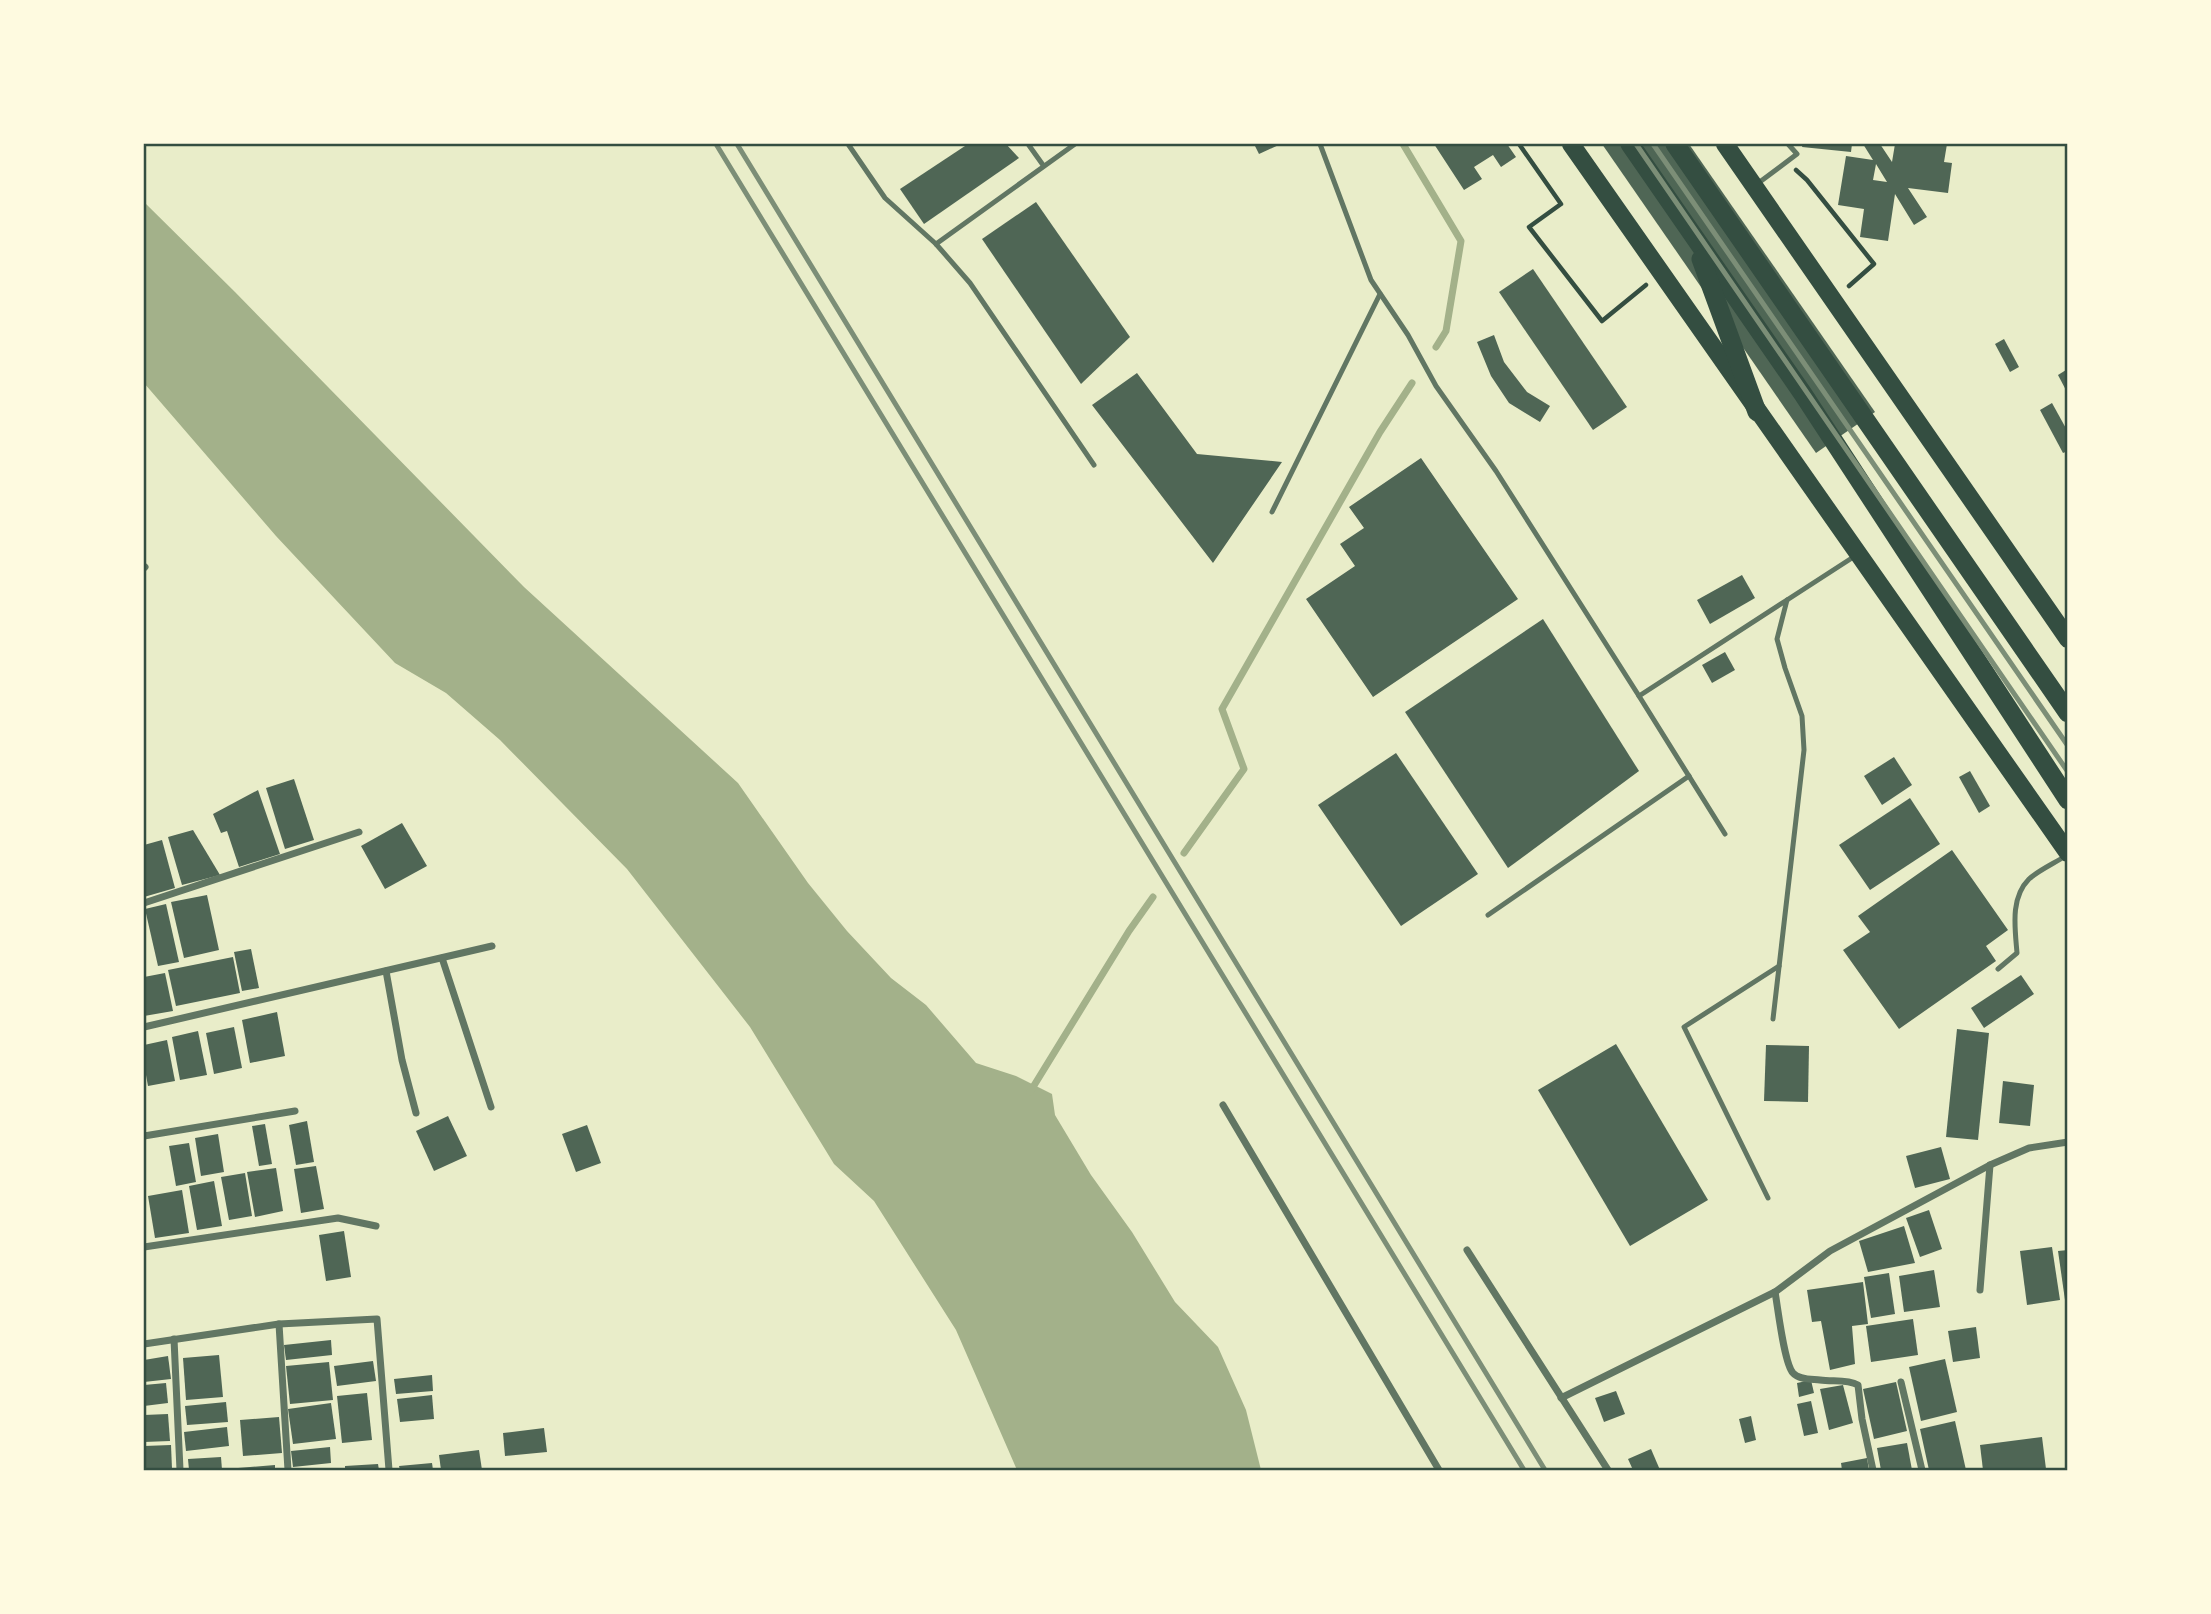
<svg xmlns="http://www.w3.org/2000/svg" width="2211" height="1614" font-family="Karla,sans-serif">
  <style>
    .water { fill: #a3b18a }
    .lines { fill: none; stroke-linecap: round; stroke-linejoin: round }
    .stream { stroke: #a3b18a; stroke-width: 7 }
    .building { fill: #4f6655; fill-rule: evenodd }
    .path { stroke: #344e41; stroke-width: 4.5 }
    .service { stroke: #617663; stroke-width: 5 }
    .minor { stroke: #617663; stroke-width: 7 }
    .primary { stroke: #344e41; stroke-width: 18 }
    .trunk { stroke: #344e41; stroke-width: 19 }
    .rail { stroke: #7c8e77; stroke-width: 5 }
    .neatline { fill: none; stroke: #344e41; stroke-width: 2.5 }
  </style>
  <rect width="100%" height="100%" fill="#e9edc9"/>
  <!-- water -->
  <path class="water" d="M144 202 235 292 524 587 738 783 808 883 847 931 891 978 926 1005 976 1063 1016 1076 1052 1094 1055 1115 1091 1175 1132 1232 1175 1302 1218 1347 1246 1410 1261 1470H1017L956 1330 874 1201 834 1164 750 1027 627 869 500 740 446 693 395 663 276 536 144 383Z"/>
  <g class="lines">
    <!-- stream -->
    <g class="stream">
      <path d="M1403 144 1461 241 1446 331 1436 347"/>
      <path d="M1184 853 1244 769 1222 709 1380 432 1412 383"/>
      <path d="M1030 1092 1129 931 1153 897"/>
    </g>
  </g>
  <!-- building -->
  <g class="building">
    <path d="M968 144H1006L1019 158 924 224 900 189Z"/>
    <path d="M1254 144H1281L1259 154Z"/>
    <path d="M1434 144H1507L1516 157 1501 167 1493 155 1474 167 1482 179 1464 190Z"/>
    <path d="M1602 144H1689L1875 412 1816 453Z"/>
    <path d="M1803 144H1852L1851 152 1802 147Z"/>
    <path d="M1863 144H1880L1892 162 1895 144H1947L1944 162 1952 163 1948 193 1908 188 1927 217 1914 225 1895 194 1888 241 1860 237 1864 209 1838 205 1846 156 1873 160ZM1876 164 1887 182 1873 180Z"/>
    <path d="M1036 202 1130 337 1081 384 982 239Z"/>
    <path d="M1533 269 1627 407 1593 430 1499 292Z"/>
    <path d="M1494 335 1504 362 1527 392 1550 406 1540 422 1509 403 1491 376 1477 342Z"/>
    <path d="M2004 339 2019 367 2010 372 1995 344Z"/>
    <path d="M2066 370 2068 372V394L2058 375Z"/>
    <path d="M1137 373 1197 454 1282 462 1213 563 1092 405Z"/>
    <path d="M2052 403 2068 432V451L2063 453 2040 410Z"/>
    <path d="M1421 458 1518 599 1373 697 1306 599 1355 566 1340 544 1364 528 1349 507Z"/>
    <path d="M1742 575 1755 598 1710 624 1697 600Z"/>
    <path d="M1543 619 1639 771 1508 868 1405 712Z"/>
    <path d="M1725 652 1735 670 1712 683 1702 665Z"/>
    <path d="M1396 753 1478 874 1401 926 1318 805Z"/>
    <path d="M1894 757 1912 785 1882 805 1864 776Z"/>
    <path d="M1970 771 1990 806 1979 813 1959 777Z"/>
    <path d="M294 779 314 840 285 849 266 788Z"/>
    <path d="M258 790 280 854 239 867 227 831 221 833 213 814Z"/>
    <path d="M1910 798 1940 844 1870 890 1839 845Z"/>
    <path d="M402 823 427 866 385 889 361 846Z"/>
    <path d="M193 830 220 875 182 885 168 837Z"/>
    <path d="M162 840 175 888 144 897V845Z"/>
    <path d="M1952 850 2008 930 1986 946 1996 961 1899 1029 1843 950 1870 932 1858 916Z"/>
    <path d="M207 895 219 950 184 958 171 902Z"/>
    <path d="M166 904 179 962 158 966 145 909Z"/>
    <path d="M251 949 259 988 242 991 234 952Z"/>
    <path d="M233 957 240 993 176 1006 168 970Z"/>
    <path d="M165 973 173 1011 144 1016V977Z"/>
    <path d="M2021 975 2034 994 1984 1028 1971 1008Z"/>
    <path d="M277 1012 285 1056 250 1063 242 1020Z"/>
    <path d="M234 1027 242 1068 214 1074 206 1033Z"/>
    <path d="M1957 1029 1989 1033 1978 1140 1946 1137Z"/>
    <path d="M198 1031 207 1075 180 1080 172 1037Z"/>
    <path d="M167 1040 175 1081 148 1086 144 1064V1045Z"/>
    <path d="M1616 1044 1708 1200 1630 1246 1538 1090Z"/>
    <path d="M1766 1045 1809 1046 1808 1102 1764 1101Z"/>
    <path d="M2003 1081 2034 1085 2030 1126 1999 1123Z"/>
    <path d="M448 1116 467 1156 434 1171 416 1131Z"/>
    <path d="M307 1121 314 1162 296 1165 289 1125Z"/>
    <path d="M265 1124 272 1164 259 1166 252 1126Z"/>
    <path d="M587 1125 601 1163 576 1172 562 1134Z"/>
    <path d="M218 1134 224 1172 201 1176 195 1138Z"/>
    <path d="M189 1143 196 1182 176 1186 169 1146Z"/>
    <path d="M1941 1147 1950 1179 1915 1188 1906 1156Z"/>
    <path d="M316 1166 324 1209 301 1213 294 1169Z"/>
    <path d="M276 1168 283 1211 255 1217 247 1172Z"/>
    <path d="M245 1173 252 1216 229 1220 221 1177Z"/>
    <path d="M214 1181 222 1226 197 1230 189 1186Z"/>
    <path d="M182 1190 189 1233 155 1238 148 1196Z"/>
    <path d="M1929 1210 1942 1249 1920 1257 1906 1218Z"/>
    <path d="M1904 1226 1915 1263 1868 1272 1859 1241Z"/>
    <path d="M344 1231 351 1277 326 1281 319 1235Z"/>
    <path d="M2052 1247 2060 1300 2027 1305 2020 1251Z"/>
    <path d="M2068 1250V1307H2066L2058 1251Z"/>
    <path d="M1934 1270 1940 1307 1904 1312 1899 1276Z"/>
    <path d="M1889 1273 1895 1314 1871 1318 1864 1277Z"/>
    <path d="M1863 1282 1868 1324 1852 1326 1855 1364 1830 1370 1821 1321 1812 1322 1807 1290Z"/>
    <path d="M1913 1319 1918 1355 1871 1362 1866 1326Z"/>
    <path d="M1976 1327 1980 1358 1953 1362 1948 1331Z"/>
    <path d="M331 1340 332 1355 286 1360 284 1345Z"/>
    <path d="M219 1355 223 1397 186 1400 183 1358Z"/>
    <path d="M168 1356 171 1379 144 1382V1360Z"/>
    <path d="M1945 1359 1957 1412 1921 1421 1909 1367Z"/>
    <path d="M373 1361 376 1381 337 1386 334 1366Z"/>
    <path d="M329 1362 333 1400 290 1404 286 1366Z"/>
    <path d="M432 1375 433 1391 396 1394 394 1379Z"/>
    <path d="M1811 1380 1814 1393 1799 1397 1797 1383Z"/>
    <path d="M1896 1382 1907 1431 1874 1439 1863 1389Z"/>
    <path d="M166 1383 168 1403 144 1406V1385Z"/>
    <path d="M1843 1385 1853 1423 1829 1430 1820 1389Z"/>
    <path d="M1616 1391 1625 1414 1604 1422 1595 1398Z"/>
    <path d="M367 1393 372 1440 342 1443 337 1396Z"/>
    <path d="M432 1395 434 1419 400 1422 397 1399Z"/>
    <path d="M1811 1401 1818 1433 1804 1436 1797 1404Z"/>
    <path d="M226 1402 228 1422 187 1425 185 1406Z"/>
    <path d="M331 1403 336 1439 293 1444 288 1409Z"/>
    <path d="M168 1414 170 1441 144 1442V1415Z"/>
    <path d="M1751 1416 1756 1440 1745 1443 1739 1419Z"/>
    <path d="M279 1417 282 1453 243 1456 240 1420Z"/>
    <path d="M1955 1421 1966 1470H1929L1920 1429Z"/>
    <path d="M227 1427 229 1446 186 1451 184 1432Z"/>
    <path d="M544 1428 547 1452 505 1456 503 1433Z"/>
    <path d="M2042 1437 2046 1469 1983 1470 1980 1445Z"/>
    <path d="M1907 1443 1912 1470H1881L1877 1448Z"/>
    <path d="M171 1445 172 1469 144 1470V1446Z"/>
    <path d="M330 1447 331 1463 293 1467 291 1451Z"/>
    <path d="M1651 1449 1660 1470H1633L1628 1459Z"/>
    <path d="M479 1450 482 1470H441L439 1455Z"/>
    <path d="M221 1457 222 1470H189L188 1459Z"/>
    <path d="M1867 1458 1869 1470H1842L1841 1463Z"/>
    <path d="M432 1463 433 1470H400L399 1466Z"/>
    <path d="M378 1464 379 1470H345V1466Z"/>
    <path d="M275 1465V1470H238V1468Z"/>
  </g>
  <g class="lines">
    <!-- path -->
    <g class="path">
      <path d="M1519 144 1561 204 1529 227 1602 321 1646 285"/>
      <path d="M1796 170 1807 180 1874 264 1849 286"/>
    </g>
    <!-- service -->
    <g class="service">
      <path d="M848 144 885 198 936 244 970 283 1094 465"/>
      <path d="M1028 144 1043 165"/>
      <path d="M1320 144 1371 280 1408 335 1436 386 1496 471 1639 696 1787 600"/>
      <path d="M1757 184 1797 154 1788 144"/>
      <path d="M936 244 1075 144"/>
      <path d="M1272 512 1380 294"/>
      <path d="M1639 696 1725 834"/>
      <path d="M1488 915 1689 776"/>
      <path d="M1998 969 2017 953C2015 928 2010 898 2029 879 2039 870 2055 863 2067 855"/>
      <path d="M1773 1019 1804 750 1802 716 1785 668 1777 639 1787 600 1855 556"/>
      <path d="M1768 1198 1684 1027 1779 966"/>
    </g>
    <!-- minor -->
    <g class="minor">
      <path d="M144 568 145 567"/>
      <path d="M144 903 359 832"/>
      <path d="M442 958 491 1107"/>
      <path d="M386 971 402 1060 416 1113"/>
      <path d="M144 1027 492 946"/>
      <path d="M1223 1105 1439 1470"/>
      <path d="M144 1136 295 1111"/>
      <path d="M144 1247 338 1218 376 1226"/>
      <path d="M1467 1250 1608 1470"/>
      <path d="M1980 1290 1990 1165"/>
      <path d="M1775 1292C1778 1308 1784 1363 1793 1373 1799 1380 1812 1379 1820 1380 1832 1382 1847 1379 1858 1385L1862 1419 1873 1470"/>
      <path d="M279 1324 288 1470"/>
      <path d="M174 1339 180 1470"/>
      <path d="M144 1344 279 1324 377 1319 389 1470"/>
      <path d="M1901 1382 1922 1470"/>
      <path d="M1561 1398 1775 1292 1830 1251 1990 1165 2029 1148 2068 1142"/>
    </g>
    <!-- primary -->
    <g class="primary">
      <path d="M1571 144 2068 853"/>
      <path d="M1725 144 2068 639"/>
    </g>
    <!-- trunk -->
    <g class="trunk">
      <path d="M1630 144 1803 394 2068 800"/>
      <path d="M1675 144 2068 713"/>
      <path d="M1701 259 1757 412"/>
    </g>
    <!-- rail -->
    <g class="rail">
      <path d="M716 144 1524 1470"/>
      <path d="M737 144 1545 1470"/>
      <path d="M1636 144 2068 772"/>
      <path d="M1653 144 2068 746"/>
    </g>
  </g>
  <!-- border -->
  <rect width="2211" height="1614" fill="none" stroke="#fefae0" stroke-width="290"/>
  <rect x="145" y="145" width="1921" height="1324" class="neatline"/>
</svg>
